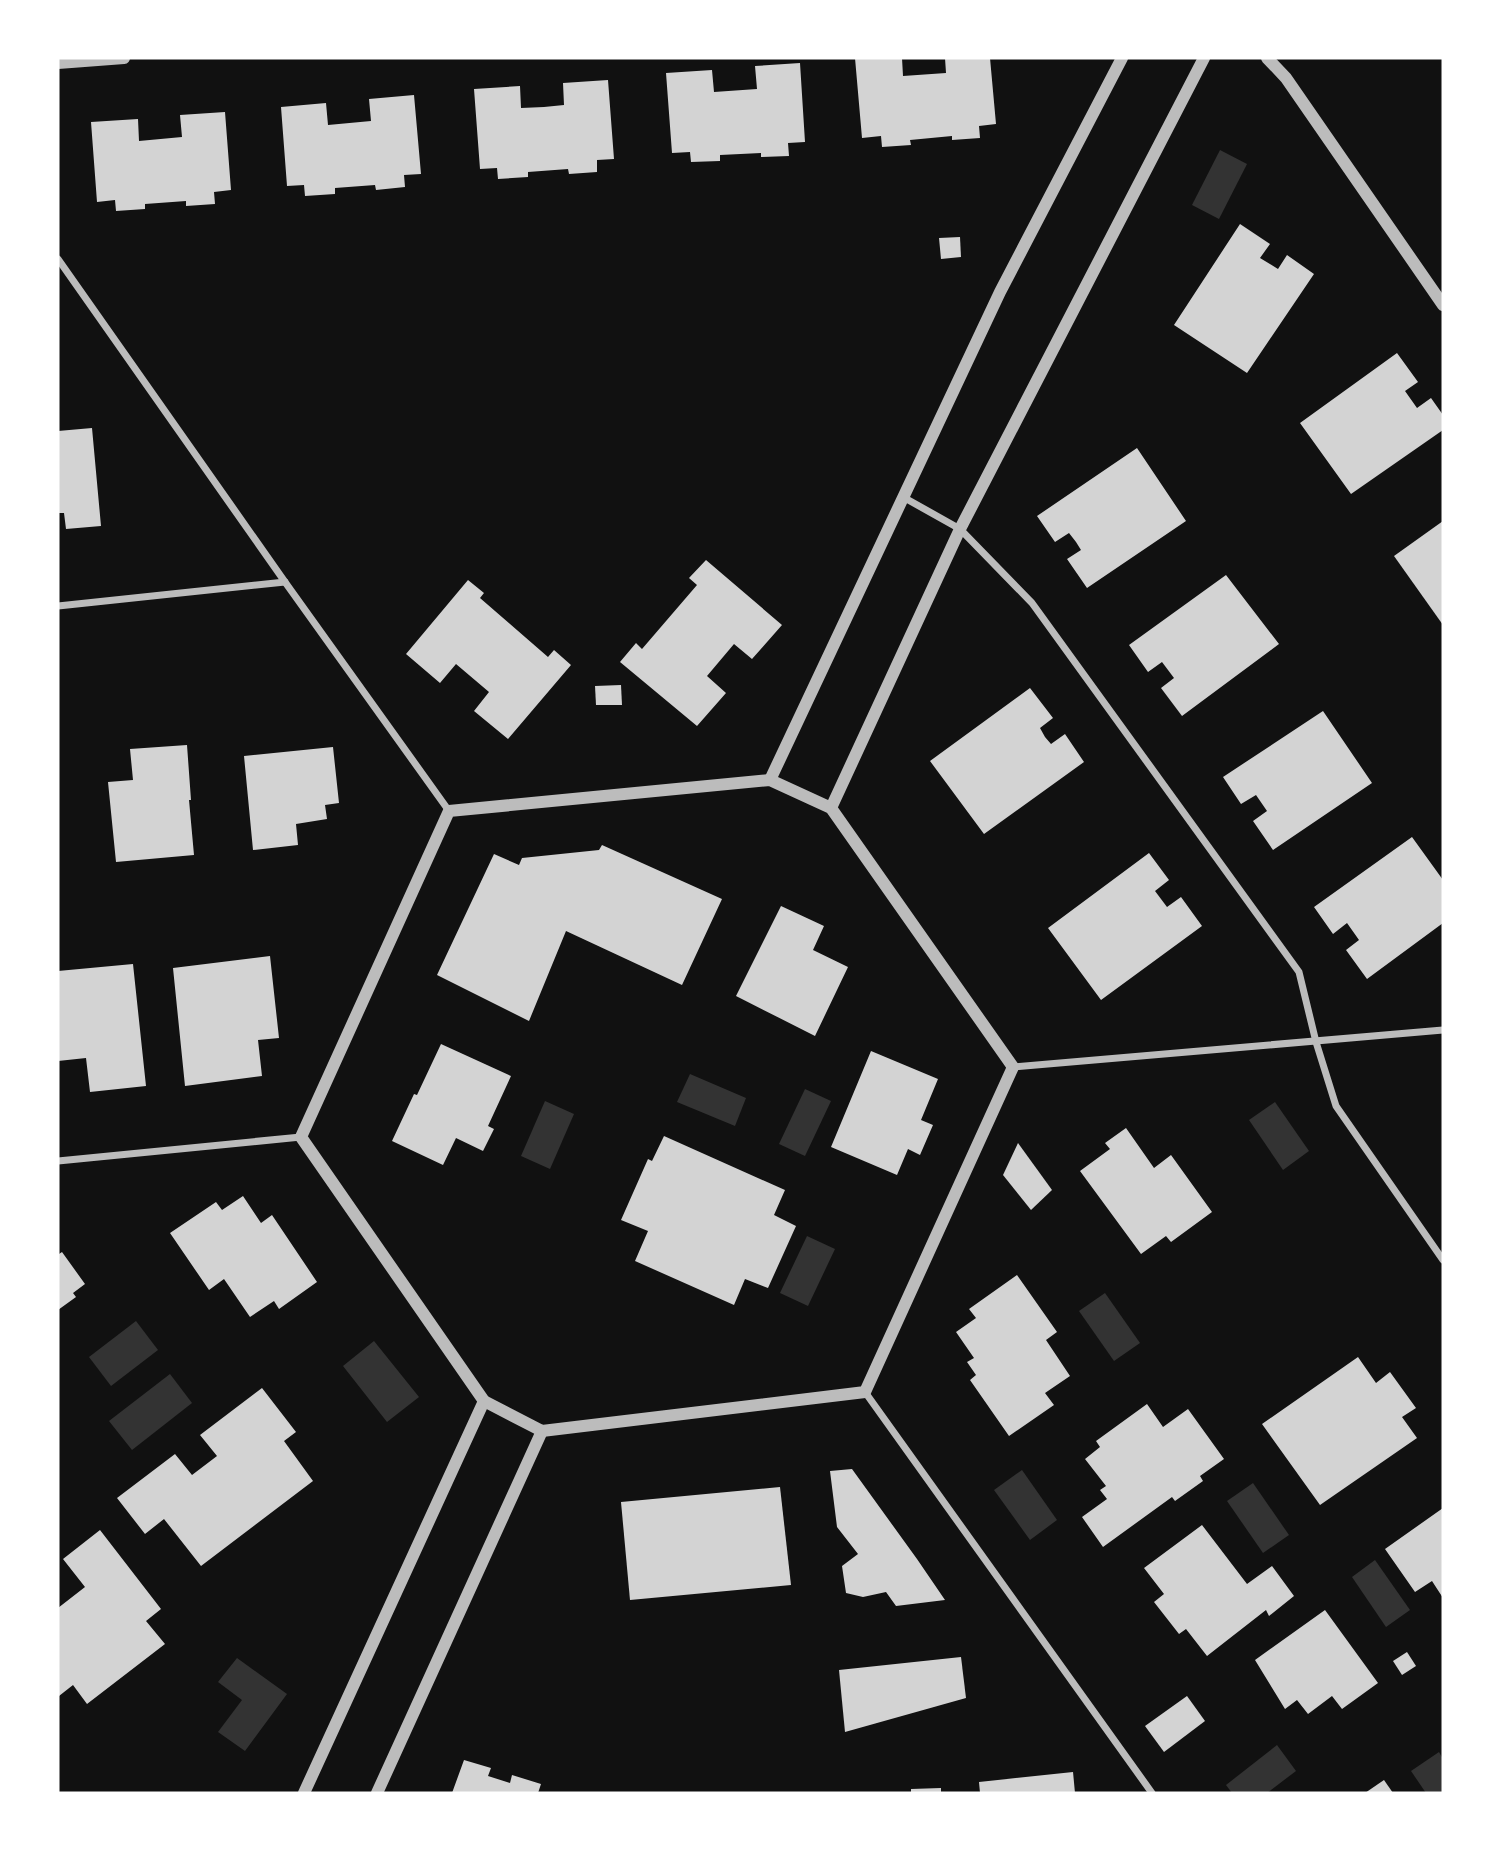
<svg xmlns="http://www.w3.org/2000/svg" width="1501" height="1851" font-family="'Libre Baskerville',serif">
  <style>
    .water { fill: #333 }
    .building { fill: #d3d3d3 }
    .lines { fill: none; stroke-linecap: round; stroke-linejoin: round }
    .minor { stroke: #bcbcbc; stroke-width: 7 }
    .tertiary { stroke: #bcbcbc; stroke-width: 12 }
  </style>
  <rect width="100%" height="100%" fill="#111"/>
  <!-- water -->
  <g class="water">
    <path d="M1220 150 1247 164 1219 219 1192 205Z"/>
    <path d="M690 1074 746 1098 735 1126 677 1102Z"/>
    <path d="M805 1089 831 1101 805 1156 779 1144Z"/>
    <path d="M545 1101 574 1114 550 1169 521 1156Z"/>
    <path d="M1275 1102 1309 1151 1283 1170 1249 1120Z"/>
    <path d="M807 1236 835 1249 808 1306 780 1293Z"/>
    <path d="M1105 1293 1140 1343 1114 1361 1079 1311Z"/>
    <path d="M136 1321 158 1350 111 1386 89 1357Z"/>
    <path d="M374 1341 419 1397 387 1422 343 1366Z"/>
    <path d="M170 1374 192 1403 132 1450 109 1421Z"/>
    <path d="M1022 1470 1057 1520 1030 1540 994 1490Z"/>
    <path d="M1253 1483 1289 1535 1263 1553 1227 1501Z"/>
    <path d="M1375 1560 1410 1610 1386 1627 1352 1577Z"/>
    <path d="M237 1658 287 1694 245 1751 218 1732 242 1700 218 1682Z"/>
    <path d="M1277 1745 1296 1771 1267 1793H1232L1226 1785Z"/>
    <path d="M1439 1752 1443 1759V1793H1426L1411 1771Z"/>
  </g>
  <!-- building -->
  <g class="building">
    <path d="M855 58H902L903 76 946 73 945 58H990L996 124 979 126 980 138 952 140V136L910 140 911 145 882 147 881 136 862 138Z"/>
    <path d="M800 63 805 142 788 143 789 156 761 157V153L720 155V161L691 162 690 152 672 153 666 73 712 70 714 92 757 89 755 66Z"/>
    <path d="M608 80 614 159 597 160V172L569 174 568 169 528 172V177L498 179 497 168 480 169 474 89 520 86 521 108 544 107 564 105 563 83Z"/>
    <path d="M414 95 421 174 404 175 405 187 376 190 375 185 335 188V194L305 196 304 185 287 186 281 107 326 103 328 125 371 121 369 99Z"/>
    <path d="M225 112 231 190 214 192 215 204 186 206V201L145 204V209L116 211 115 200 97 202 91 122 138 119 139 141 182 137 180 115Z"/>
    <path d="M1240 224 1270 244 1260 258 1278 269 1287 255 1314 274 1247 373 1174 325Z"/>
    <path d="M960 237 961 257 941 259 939 238Z"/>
    <path d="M1397 353 1418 382 1405 391 1417 408 1431 398 1443 415V430L1351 494 1300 423Z"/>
    <path d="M92 428 101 526 66 529 64 513H58V431Z"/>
    <path d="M1137 448 1186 521 1087 588 1067 559 1081 550 1076 542 1069 533 1055 542 1037 516Z"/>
    <path d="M1443 521V625L1394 556Z"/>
    <path d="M706 560 782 625 752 659 734 644 707 676 726 693 697 726 620 662 636 643 642 649 697 585 689 578Z"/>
    <path d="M1226 575 1279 644 1182 716 1161 688 1174 678 1162 662 1148 672 1129 645Z"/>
    <path d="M468 580 484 593 480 598 548 657 554 650 571 665 508 739 474 711 489 692 456 664 440 683 406 654Z"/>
    <path d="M621 685 622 705H596L595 686Z"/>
    <path d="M1030 688 1053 718 1040 728 1045 737 1051 744 1065 734 1084 762 984 834 930 761Z"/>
    <path d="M1323 711 1372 783 1273 850 1253 821 1267 811 1256 795 1241 804 1223 777Z"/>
    <path d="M187 745 191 800H189L194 855 116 862 108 782 133 780 130 749Z"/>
    <path d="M333 747 339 803 325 805 327 819 296 824 298 845 253 850 244 756Z"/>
    <path d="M1412 837 1443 880V923L1367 979 1346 950 1359 940 1347 923 1333 934 1314 907Z"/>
    <path d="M602 845 722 899 682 985 566 931 529 1021 437 975 494 854 519 865 522 858 599 850Z"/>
    <path d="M1149 853 1169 880 1155 891 1167 907 1181 897 1202 926 1101 1000 1048 928Z"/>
    <path d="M781 906 824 926 813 950 848 967 815 1036 736 996Z"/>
    <path d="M270 956 279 1038 258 1040 262 1076 185 1086 173 968Z"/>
    <path d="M133 964 146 1086 90 1092 86 1058 58 1061V971Z"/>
    <path d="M441 1044 511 1076 488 1126 494 1129 483 1151 456 1138 443 1165 392 1141 414 1094 417 1095Z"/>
    <path d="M871 1051 938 1079 921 1120 933 1125 920 1155 908 1149 897 1175 831 1147Z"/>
    <path d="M1126 1128 1154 1168 1171 1155 1212 1212 1171 1242 1166 1236 1141 1254 1080 1171 1110 1149 1105 1143Z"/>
    <path d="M664 1136 785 1190 774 1215 796 1226 768 1288 745 1279 734 1305 635 1261 648 1231 621 1220 648 1159 652 1161Z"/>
    <path d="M1018 1143 1052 1190 1031 1210 1003 1175Z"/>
    <path d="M243 1196 261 1223 272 1215 317 1282 279 1309 274 1301 250 1317 224 1279 209 1290 170 1233 216 1202 222 1210Z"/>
    <path d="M58 1251 59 1254 62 1252 85 1284 73 1293 76 1297 58 1310Z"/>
    <path d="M1017 1275 1057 1332 1046 1340 1070 1376 1045 1393 1054 1405 1009 1436 970 1380 976 1375 967 1362 974 1358 956 1332 976 1318 969 1309Z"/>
    <path d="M1358 1357 1376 1383 1390 1372 1416 1408 1402 1417 1417 1438 1320 1505 1262 1424Z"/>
    <path d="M262 1388 296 1432 284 1441 313 1481 201 1566 164 1519 145 1534 117 1498 175 1454 192 1475 217 1456 200 1435Z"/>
    <path d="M1147 1404 1163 1427 1188 1409 1224 1459 1200 1476 1203 1481 1175 1501 1172 1497 1103 1547 1082 1517 1107 1499 1100 1490 1106 1486 1085 1459 1100 1447 1096 1441Z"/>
    <path d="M852 1469 917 1559 945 1600 896 1606 886 1592 863 1597 846 1593 842 1566 858 1554 837 1527 830 1471Z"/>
    <path d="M780 1487 791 1585 630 1600 621 1502Z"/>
    <path d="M1443 1508V1598L1432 1581 1415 1592 1385 1549Z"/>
    <path d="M1202 1525 1247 1584 1272 1566 1294 1596 1269 1616 1266 1610 1207 1656 1186 1629 1179 1634 1154 1602 1164 1594 1144 1568Z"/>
    <path d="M100 1530 161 1609 146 1621 165 1644 87 1704 73 1685 59 1696 58 1694V1608L85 1587 63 1559Z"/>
    <path d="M1325 1610 1378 1683 1342 1709 1332 1696 1308 1714 1297 1700 1285 1709 1255 1660Z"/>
    <path d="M1407 1652 1416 1666 1402 1675 1393 1661Z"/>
    <path d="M961 1657 966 1698 845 1732 839 1670Z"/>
    <path d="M1187 1696 1205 1721 1164 1752 1145 1726Z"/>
    <path d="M464 1760 491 1768 488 1776 510 1783 512 1775 541 1784 538 1793H452Z"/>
    <path d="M1073 1772 1075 1793H980L979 1782Z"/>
    <path d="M1384 1780 1393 1793H1365Z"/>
    <path d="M941 1788V1793H911V1789Z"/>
  </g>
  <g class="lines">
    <!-- minor -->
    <g class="minor">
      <path d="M58 259 285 582 449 811"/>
      <path d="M903 497 960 529 1032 603 1299 972 1316 1042 1336 1106 1443 1260"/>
      <path d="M58 606 285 582"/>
      <path d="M1013 1067 1443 1030"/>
      <path d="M58 1161 301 1137"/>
      <path d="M865 1392 1152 1793"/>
    </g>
    <!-- tertiary -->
    <g class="tertiary">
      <path d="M1267 58 1286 78 1443 305"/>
      <path d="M58 63 124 58"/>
      <path d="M770 780 831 808 1013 1067 865 1392 542 1431 484 1401 301 1137 449 811Z"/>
      <path d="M770 780 1000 292 1122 58"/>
      <path d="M831 808 960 529 1204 58"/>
      <path d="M304 1793 484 1401"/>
      <path d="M377 1793 542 1431"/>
    </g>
  </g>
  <!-- border -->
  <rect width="1501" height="1851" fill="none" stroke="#ffffff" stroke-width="119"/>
</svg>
